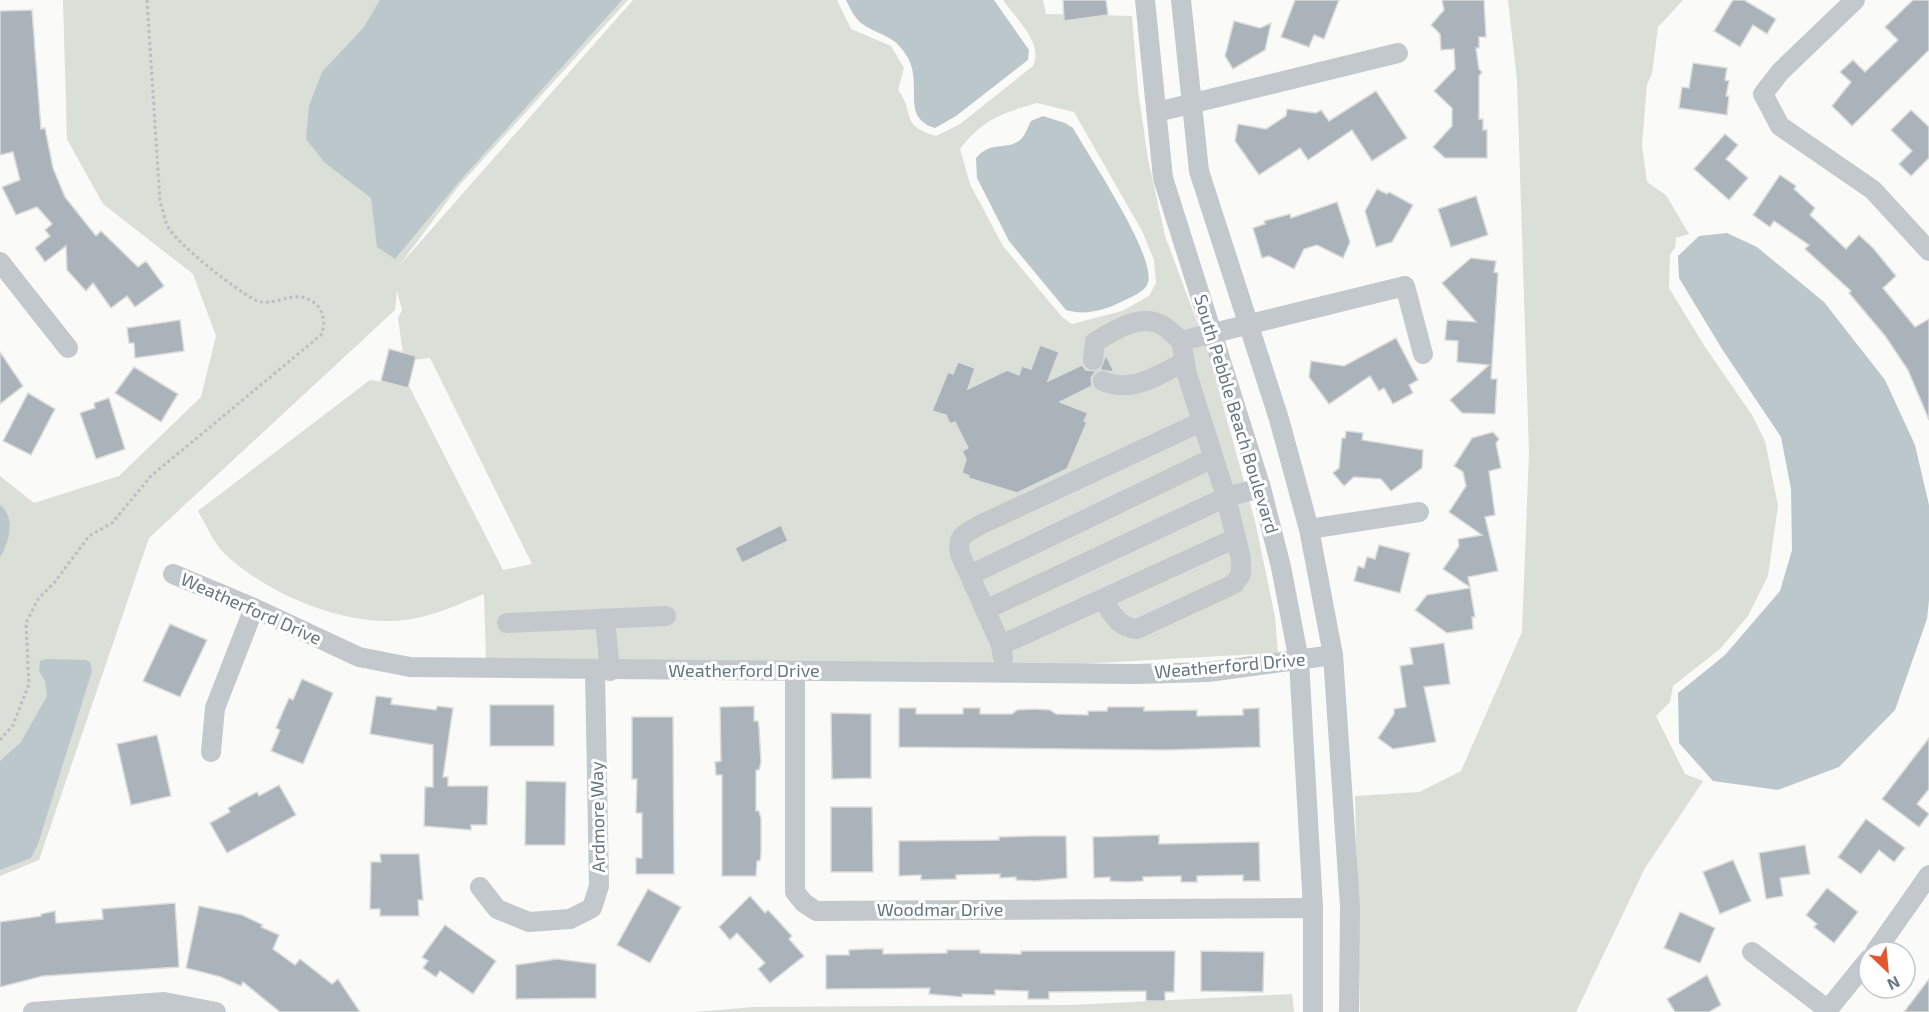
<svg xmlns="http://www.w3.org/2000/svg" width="1929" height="1012" font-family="'Exo 2',sans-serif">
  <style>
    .green { fill: #dadfd7; fill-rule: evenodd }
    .water { fill: #bbc7cb }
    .building { fill: #aab3b9; stroke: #dcdcda; stroke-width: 1.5 }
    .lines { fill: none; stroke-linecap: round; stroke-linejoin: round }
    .path { stroke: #bbbfc2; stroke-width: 3; stroke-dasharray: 3 3; stroke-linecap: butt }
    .minor { stroke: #c3c8cc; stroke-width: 20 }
    .labels { text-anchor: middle; stroke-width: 6; stroke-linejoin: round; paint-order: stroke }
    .street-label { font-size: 18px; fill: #657683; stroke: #fff }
  </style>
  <rect width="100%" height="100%" fill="#fafaf8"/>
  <!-- green -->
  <g class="green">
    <path d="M63 0H628L458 187 399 266 633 0H837L851 29 891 46 904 68 898 90C916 114 899 125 936 136L960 124 1033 66C1044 44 1016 18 1003 0H1043L1046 14 1132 16 1138 90 1148 159 1165 236 1208 351 1255 521 1275 617 1278 653 1079 664 486 659 484 594C455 606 425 620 392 621 336 623 265 592 225 554 213 543 206 524 198 511L370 380 409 386 503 570 532 564 430 358 404 361 398 318 402 310 397 291 395 310 149 538 39 860 0 876V476L34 503 119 476 201 397 216 336 193 274 103 204 67 139ZM1037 103 1074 112 1142 231 1154 260 1156 283 1149 296 1122 311 1072 324 1062 317 1003 246 970 184 960 149C983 119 1002 113 1037 103Z"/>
    <path d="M1508 0H1683L1658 27 1652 74 1647 84 1642 145 1647 182 1666 195 1689 234 1676 238 1675 248 1670 254 1669 288 1705 347 1752 415 1765 441 1778 506 1768 576 1748 616 1720 649 1673 686 1670 702 1656 716 1685 774 1703 781 1645 868 1576 1012H1360L1355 796 1419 792 1461 771 1522 632 1529 452 1517 80Z"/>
    <path d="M1292 994 1294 1012H695L753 1007 1071 1005Z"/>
  </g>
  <!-- water -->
  <g class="water">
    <path d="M380 0H622L458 183 395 259 377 247 371 198 325 163 306 139 309 106 322 72 364 27Z"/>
    <path d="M846 0H994L1029 50 1028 60 956 116 935 128C900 117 923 86 908 58 894 33 880 37 861 23 854 17 850 8 846 0Z"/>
    <path d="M1043 116 1065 123 1073 128C1089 157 1156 255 1148 283 1145 292 1131 297 1123 301 1106 310 1084 316 1066 310L1009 241 977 178 976 158C991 139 1009 152 1022 138 1026 134 1028 126 1031 121Z"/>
    <path d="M1727 233 1757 247 1824 302 1885 380 1915 445 1929 505V600L1927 619 1895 710 1839 767 1778 790 1713 781 1679 743 1678 693 1725 655 1780 591 1792 550 1791 489 1781 437 1722 349 1679 278 1678 256 1699 236Z"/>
    <path d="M0 505C16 517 9 543 0 557Z"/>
    <path d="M46 659 85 660 90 662 92 671 38 844 31 858 0 870V761L21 742 47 696 45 681 39 671 40 661Z"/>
  </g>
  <!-- building -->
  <g class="building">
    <path d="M1063 0H1106L1108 15 1064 21Z"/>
    <path d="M1295 0H1339L1324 39 1314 35 1309 47 1281 37Z"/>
    <path d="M1442 0H1484L1486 37H1479V48H1476L1479 69 1482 72 1479 76V119H1483V130H1487V158H1445L1433 147 1452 126V108L1434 91 1455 69 1454 49 1441 50 1440 34 1431 25 1444 10Z"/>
    <path d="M1733 0H1744L1776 19 1767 34 1753 25 1740 47 1714 31Z"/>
    <path d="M1913 0H1929V50L1852 126 1832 106 1851 82 1840 72 1853 60 1865 72 1898 40 1885 27Z"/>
    <path d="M32 10 41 129 45 128 53 168 65 197 96 236 101 231 138 267 146 261 164 286 135 307 127 296 111 308 93 283 86 291 67 270 66 246 45 262 35 248 50 236 45 230 52 224 37 207 16 215 2 187 20 180 13 152 0 155V11Z"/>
    <path d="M1234 21 1260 28 1271 23 1265 50 1233 69 1225 56Z"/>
    <path d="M1693 63 1727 68 1725 80 1729 81 1726 96H1729L1727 115 1679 108 1682 87 1689 88Z"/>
    <path d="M1376 91 1407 138 1372 161 1352 130 1308 160 1300 148 1259 175 1235 141 1238 124 1266 129 1286 116 1287 109 1316 113 1321 110 1329 121Z"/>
    <path d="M1911 110 1929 127V158L1911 176 1899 164 1912 151 1891 130Z"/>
    <path d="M1725 134 1738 145 1726 159 1748 178 1729 200 1694 169Z"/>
    <path d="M1780 175 1796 186 1794 189 1815 208 1810 215 1846 249 1859 235 1873 248 1896 276 1883 288 1915 327 1929 319V420L1908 370 1886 337 1849 293 1851 291 1805 249 1809 245 1774 221 1770 227 1753 215Z"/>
    <path d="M1377 189 1387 194 1389 192 1413 205 1392 242 1376 247 1365 211Z"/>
    <path d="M1476 196 1488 235 1451 247 1438 209Z"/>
    <path d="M1337 202 1350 242 1343 258 1317 245 1304 249 1294 269 1269 256 1262 258 1253 228 1265 224 1264 221 1290 214 1291 218Z"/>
    <path d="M1471 258 1496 261 1494 272 1498 273 1491 379H1497L1495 414 1462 413 1450 400 1489 365 1457 362 1458 341 1445 340 1447 320 1476 322 1442 283Z"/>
    <path d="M180 320 184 351 135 358 134 343H129L127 328Z"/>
    <path d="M1396 338 1418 380 1409 385 1413 393 1393 404 1384 388 1379 391 1370 376 1329 404 1309 377 1311 361 1344 366Z"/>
    <path d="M1040 345 1059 352 1048 381 1082 365 1086 370 1096 371 1091 378 1092 386 1060 402 1088 413 1084 421 1087 422 1067 469 1017 493 968 478 969 476 962 473 966 459 962 451 968 448 955 422 950 424 946 415 932 411 948 372 953 374 958 362 975 368 968 389 1007 370 1019 375 1022 366 1031 369Z"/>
    <path d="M389 349 416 356 408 388 381 381Z"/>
    <path d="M0 352 23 386 0 404Z"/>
    <path d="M1106 355 1114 372 1100 370Z"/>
    <path d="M134 367 178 394 161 422 115 393Z"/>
    <path d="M28 393 55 409 31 455 3 441Z"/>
    <path d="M109 398 125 449 96 459 80 413 95 408 94 403Z"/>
    <path d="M1346 431 1363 433 1362 440 1423 450 1422 468 1391 491 1381 479 1354 477 1344 486 1333 473 1339 468 1342 438H1345Z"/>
    <path d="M1493 432 1499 439 1496 443 1501 468 1489 471 1495 515 1485 517 1498 571 1468 577 1470 587 1443 569 1459 546 1458 539 1482 535 1449 512 1466 486 1463 472 1454 466 1472 438Z"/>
    <path d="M781 525 788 541 742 563 735 548Z"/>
    <path d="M1379 545 1410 553 1400 593 1354 581 1358 566 1364 568 1367 557 1375 559Z"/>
    <path d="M1470 588 1475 617H1472L1473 629 1447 633 1415 610 1427 595Z"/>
    <path d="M170 624 207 640 180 697 143 681Z"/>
    <path d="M1444 643 1450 684 1424 687 1436 742 1393 749 1378 738 1394 714V709L1406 707 1400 666 1413 664 1410 648Z"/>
    <path d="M302 679 333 693 303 764 271 751 280 730 276 728 289 698 293 700Z"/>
    <path d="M376 696 392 698 391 704 436 710 437 706 453 708 443 777H448V786H488L487 825H471V830L424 826 425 787H433V745L370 734Z"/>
    <rect x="490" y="705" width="64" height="41"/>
    <path d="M754 706V721H758L759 728 761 762 759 770H756V811H759L761 819V853L760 861H757L756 876H722V775H716L715 762 721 761 720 707Z"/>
    <path d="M1108 707H1144V711L1197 710V716L1243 715V709L1259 708 1260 747 1166 750 899 747V708H916V714H963V708H980V714H1012L1017 710 1034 709 1050 710 1056 714 1088 715V711H1107Z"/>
    <path d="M831 713 871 714V778L832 779Z"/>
    <path d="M632 717H673L674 874H636V858H642V813H636L637 779H632Z"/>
    <path d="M157 735 171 796 131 805 117 744Z"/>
    <path d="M1929 738V789L1917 804 1929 814 1919 827 1882 799Z"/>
    <path d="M526 781 566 782 565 845H525Z"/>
    <path d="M279 785 296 815 227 853 210 823 230 812 228 808 242 800 257 792 259 796Z"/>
    <path d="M831 807H872L873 872H831Z"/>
    <path d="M1866 819 1905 848 1894 862 1879 850 1861 874 1838 857Z"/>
    <path d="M1159 835V844L1259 842 1260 881H1243V875L1197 876V882H1181V876L1143 877V881L1127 882 1110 881V877L1094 878 1093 837Z"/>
    <path d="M1032 836H1066L1067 878 1035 881 1016 880V877L1000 878V874L956 875V879L921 880V875L899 876V841L999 840V837Z"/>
    <path d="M1805 845 1810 874 1780 878 1783 896 1766 899 1759 853Z"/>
    <path d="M380 854H419L423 900H418L419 916H380V909H370L371 862H381Z"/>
    <path d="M1733 860 1751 901 1720 914 1703 872Z"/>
    <path d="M1827 888 1858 912 1834 943 1814 927 1817 924 1806 915Z"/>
    <path d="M648 889 681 907 650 963 617 945Z"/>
    <path d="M750 896 765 913 768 910 781 924 792 936 789 939 804 956 770 983 758 969 765 963 737 933 730 940 719 927Z"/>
    <path d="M175 903 179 967 43 976 0 987V922L41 916V914L55 911 56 923 103 919 102 909Z"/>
    <path d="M199 906 242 915 263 925 261 927 279 935 273 949 295 965 300 959 332 984 338 979 360 1012H280L243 982 241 986 221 977 186 968Z"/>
    <path d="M1680 912 1715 928 1700 963 1664 948Z"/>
    <path d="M445 925 496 961 473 994 440 971 436 977 423 968 428 961 422 957Z"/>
    <path d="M866 949H883V954L947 953V950H980V953L1021 954V951H1175L1174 992H1165V1001H1146V991L1049 992V999H1028V991L995 990V995L962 994V997L929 994 930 988 826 989V955H849V950Z"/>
    <path d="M1201 951 1264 952 1263 992 1201 991Z"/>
    <path d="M557 959 596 964V998L516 999V965Z"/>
    <path d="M1707 975 1721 1005 1709 1012H1675L1667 999Z"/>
    <path d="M1929 979V1012H1904Z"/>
  </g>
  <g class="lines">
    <!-- path -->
    <path class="path" d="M0 740 13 725 29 684 26 623 38 599 54 583 89 536 112 523 151 476 321 335C328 318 321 301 301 297 286 295 270 307 255 300 235 289 176 244 167 225 164 218 163 209 160 202L147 0"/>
    <!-- minor -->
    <g class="minor">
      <path d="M1145 0 1163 178 1261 488 1281 567 1299 661 1313 908V1012"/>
      <path d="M1181 0 1199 171 1279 419 1309 529 1333 655 1350 906 1349 1012"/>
      <path d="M1855 0 1780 72 1763 94 1780 126 1873 190 1929 251"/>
      <path d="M1157 112 1398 53"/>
      <path d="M0 262 68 348"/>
      <path d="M1093 360 1095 342C1113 331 1140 313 1162 325 1169 329 1175 336 1181 341"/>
      <path d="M1103 381C1131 394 1160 375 1185 361"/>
      <path d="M1309 529 1419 512"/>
      <path d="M173 574 254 608 359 657 410 667 1136 674 1208 672 1333 655"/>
      <path d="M970 575 1213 458"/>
      <path d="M1103 600C1113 615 1118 627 1137 629L1234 584 1241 574V559L1226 497 1187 374 1181 341 1405 286 1423 354"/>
      <path d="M985 610 1226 497 1261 488"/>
      <path d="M605 619 610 671"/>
      <path d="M507 623 666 616"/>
      <path d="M1001 645 960 554C956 534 967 533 982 524L1201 422"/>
      <path d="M1003 658 1001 645 1236 538"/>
      <path d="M795 671V892L804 903 816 911 1313 908"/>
      <path d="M211 752 215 708 254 608"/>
      <path d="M480 887 497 909 529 922 570 919 592 908 599 886 595 671"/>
      <path d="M1752 952 1828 1010"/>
      <path d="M1875 952 1929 875"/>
      <path d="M33 1012 164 1002 216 1012"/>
      <path d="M1826 1012 1869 959"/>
    </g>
  </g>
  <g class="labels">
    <!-- street labels -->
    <g class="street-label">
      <text transform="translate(1236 414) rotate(73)" y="6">South Pebble Beach Boulevard</text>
      <text transform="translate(251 609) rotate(24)" y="6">Weatherford Drive</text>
      <text transform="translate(1230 666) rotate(-5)" y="6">Weatherford Drive</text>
      <text x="744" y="677">Weatherford Drive</text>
      <text transform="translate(598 817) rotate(-91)" y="6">Ardmore Way</text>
      <text x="940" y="916">Woodmar Drive</text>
    </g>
  </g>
  <!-- north arrow -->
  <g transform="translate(1887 970) rotate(154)"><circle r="28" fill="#ffffff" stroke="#c1c8cd" stroke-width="1.5"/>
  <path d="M0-4.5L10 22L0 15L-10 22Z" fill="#e4572e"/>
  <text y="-9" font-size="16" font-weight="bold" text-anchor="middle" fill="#657683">N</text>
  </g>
</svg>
